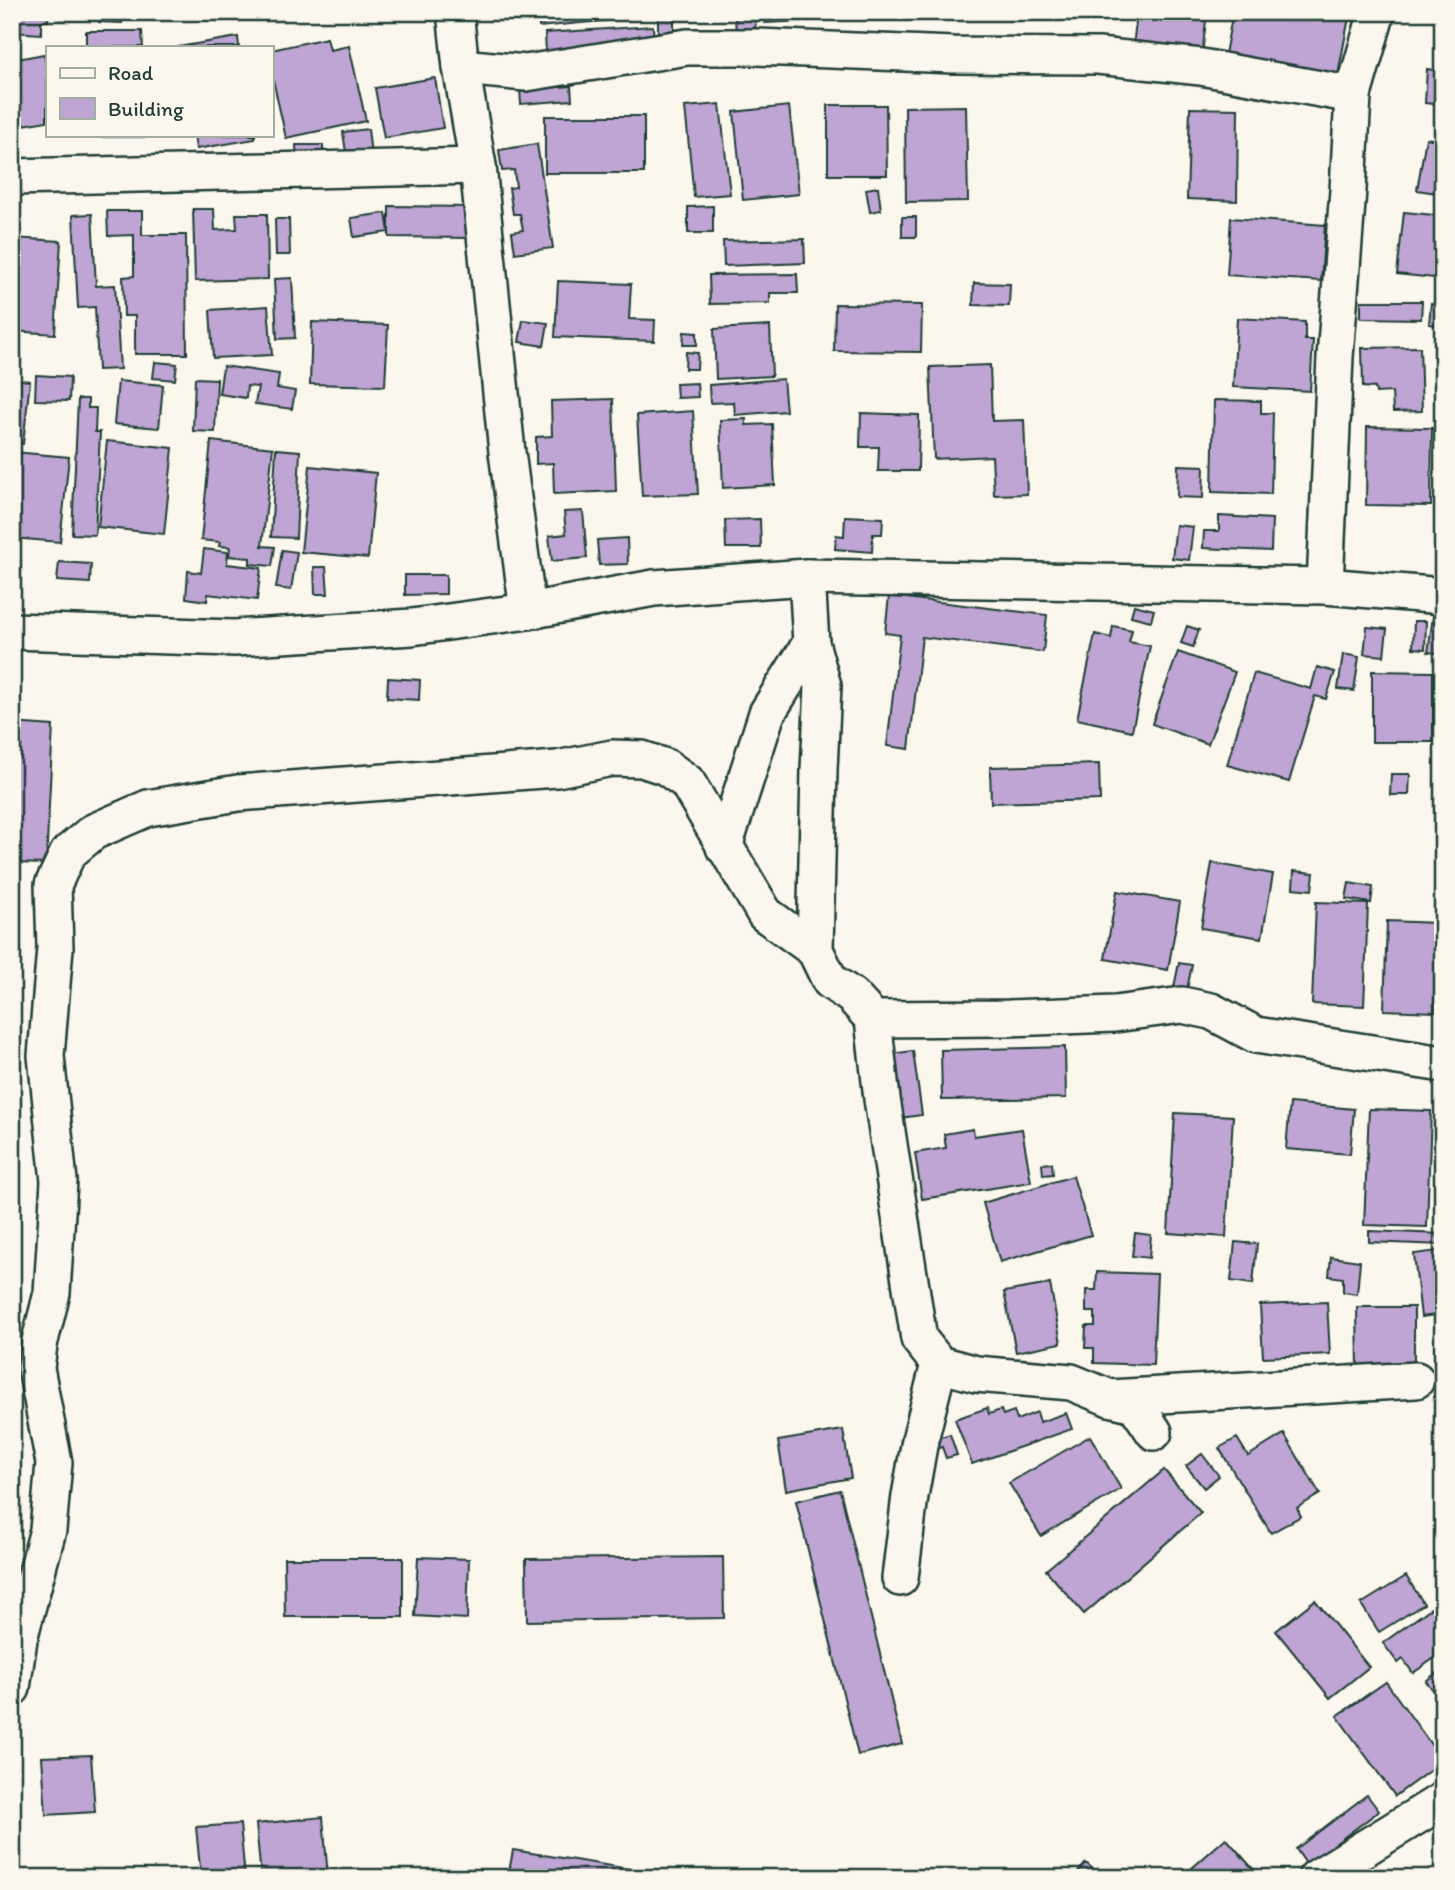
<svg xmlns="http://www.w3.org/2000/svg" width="1455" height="1890" font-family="Itim,sans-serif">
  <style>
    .building { fill: #bfa5d3; stroke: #1f3d34; stroke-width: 2 }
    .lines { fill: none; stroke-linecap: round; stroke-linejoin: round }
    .minor-casing { stroke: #1f3d34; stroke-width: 40 }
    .minor { stroke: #fbf7ec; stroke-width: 35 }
  </style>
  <rect width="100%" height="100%" fill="#fbf7ec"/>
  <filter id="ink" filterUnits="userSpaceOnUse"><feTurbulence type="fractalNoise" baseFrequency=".0143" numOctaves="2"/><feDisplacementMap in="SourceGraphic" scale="14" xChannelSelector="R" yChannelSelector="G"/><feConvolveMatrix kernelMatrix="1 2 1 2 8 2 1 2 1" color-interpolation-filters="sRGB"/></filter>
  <g filter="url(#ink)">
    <!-- building -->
    <g class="building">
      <path d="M24 12H49L48 21H41V34L13 32 15 15 23 16Z"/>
      <path d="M61 12H88V19L60 18Z"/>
      <path d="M100 12H123L122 23 99 22Z"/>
      <path d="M538 12H655V16L539 27Z"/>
      <rect x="658" y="12" width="16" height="31"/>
      <path d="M735 12H755L756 38 736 39Z"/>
      <path d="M765 12H822V20L765 23Z"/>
      <path d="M1066 12H1120V17L1066 15Z"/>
      <path d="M1137 12H1207L1202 55 1133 47Z"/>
      <path d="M1233 12H1323L1349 17 1338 75 1225 54Z"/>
      <path d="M653 26 654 47 546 54 545 33Z"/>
      <path d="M86 31H142L143 47H86Z"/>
      <path d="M238 37 239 47H178Z"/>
      <path d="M327 38 330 50 349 46 366 121 286 138 271 71V50Z"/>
      <path d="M1441 51 1443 105 1425 103 1427 69 1439 71Z"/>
      <path d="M44 54 47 71V121L12 127V60Z"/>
      <path d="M435 78 443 128 384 138 375 88Z"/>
      <path d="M571 86 572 100 521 104 520 90Z"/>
      <path d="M720 104 730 194 694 197 685 107Z"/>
      <path d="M828 105H886L887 175H828Z"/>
      <path d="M789 106 799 194 743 200 734 112Z"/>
      <path d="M966 106 968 201 906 202 905 107Z"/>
      <path d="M1190 108 1238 109 1237 201 1187 199Z"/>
      <path d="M1438 115H1443V132L1436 131Z"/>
      <rect x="545" y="116" width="99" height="57"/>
      <path d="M368 129 372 163 348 166 343 132Z"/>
      <path d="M88 135H143L144 137H88Z"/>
      <path d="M194 135H255V139L196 149Z"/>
      <path d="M1426 138 1443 141V194L1417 190Z"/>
      <path d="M537 144 553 248 515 253 512 232 523 230 520 214H513L509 188 516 187 514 170 502 171 499 150Z"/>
      <path d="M296 145H323V165H297Z"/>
      <path d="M878 187 881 210 870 212 866 189Z"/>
      <path d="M389 206 471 207V238L389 237Z"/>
      <path d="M713 206V233H688V207Z"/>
      <path d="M193 209H214L215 230 237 229 236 214H267L268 279 195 281Z"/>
      <path d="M107 211H142V235H186L187 354H135V316H124L123 277 134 276V235L108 236Z"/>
      <path d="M1404 212 1443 216V279L1397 274Z"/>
      <path d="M386 213 389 232 354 237 351 218Z"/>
      <path d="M92 214 96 286 115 285 120 369 98 370 95 307 78 308 73 215Z"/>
      <rect x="902" y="217" width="14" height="20"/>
      <path d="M1231 218 1325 225 1321 281 1227 275Z"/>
      <path d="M275 219H289L290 255H276Z"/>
      <path d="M12 238 61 241 55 334 12 331Z"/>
      <path d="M804 239 805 263 724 266 723 241Z"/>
      <path d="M797 274 798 293H770V303L710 304 709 275Z"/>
      <path d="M292 278 295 338 277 339 274 279Z"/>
      <path d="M558 281 631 284 629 319 655 320 654 341 555 337Z"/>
      <path d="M974 283 1010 284 1009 306 973 305Z"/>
      <path d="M1361 301H1422L1421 319 1361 318Z"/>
      <path d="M1431 303 1443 305V326L1429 324Z"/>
      <path d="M835 304 922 305 921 352 834 351Z"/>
      <path d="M268 306 272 355 213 358 210 310Z"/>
      <path d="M1237 318 1305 322V340H1313L1310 391 1233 387Z"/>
      <path d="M523 320 548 323 544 346 519 342Z"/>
      <path d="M312 322 388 325 385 386 310 384Z"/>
      <path d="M770 326 772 376 716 379 714 329Z"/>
      <path d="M684 332 697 333V345H683Z"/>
      <path d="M1443 345V394L1438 346Z"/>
      <path d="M1420 347 1422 411 1393 412 1392 392 1376 393 1375 388 1363 387 1362 348Z"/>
      <path d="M686 352 698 353 697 369H685Z"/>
      <path d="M155 362 177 364 175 380 153 378Z"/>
      <path d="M990 365 992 421 1024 420 1027 494 994 495 992 456 934 459 930 367Z"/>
      <path d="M223 366 279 374 277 388 295 391 292 409 255 404 258 387 247 386 246 398 219 394Z"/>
      <path d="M36 375 70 377 69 401 35 400Z"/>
      <path d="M195 378 217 379 215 432 193 431Z"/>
      <path d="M12 379 30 381 23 444 12 443Z"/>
      <path d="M783 379 786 411 735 415 734 402 710 403 709 385Z"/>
      <path d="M118 381 163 385 159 428 114 424Z"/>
      <path d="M697 383 698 397 677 398 676 384Z"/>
      <path d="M78 399H88V408H96L95 432H100L95 535 72 534Z"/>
      <path d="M613 399 616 491 554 494 553 463 536 464V437L552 436 551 401Z"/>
      <path d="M1214 400 1261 401V413H1273L1271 494 1212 492Z"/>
      <path d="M693 411 698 494 642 496 637 415Z"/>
      <path d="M861 413 919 415 918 471H878L879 447H860Z"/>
      <path d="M746 419V425L772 424 775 485 723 488 720 420Z"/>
      <path d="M1367 427 1432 428 1431 506 1366 505Z"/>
      <path d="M107 441 173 448 164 534 98 527Z"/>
      <path d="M211 441 273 448 262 546 275 547 272 566 250 564V558L229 556 230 547 219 546 220 542 201 540Z"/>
      <path d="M276 449 300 451 296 538 271 537Z"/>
      <path d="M14 452 69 457 60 542 12 538Z"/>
      <path d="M1178 465 1204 466 1203 498 1177 497Z"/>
      <path d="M310 466 376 473 368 558 301 552Z"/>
      <path d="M583 511 587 558 552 561 549 536 566 534 564 512Z"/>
      <path d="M845 516 883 518 882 534H873L872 552 835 549 836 535 844 536Z"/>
      <path d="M1219 516 1272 519 1271 551 1203 548 1204 531H1219Z"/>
      <path d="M760 519 761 548H726L725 520Z"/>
      <path d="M1176 525 1193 527 1189 560 1172 558Z"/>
      <path d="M627 538 628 564 599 565 597 540Z"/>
      <path d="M204 549 228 552 227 564 261 568 257 600 208 594 207 601 186 598 188 571 201 573Z"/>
      <path d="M282 550 297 552 291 590 276 588Z"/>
      <path d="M59 562 91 564 90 583 57 581Z"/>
      <path d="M314 567H326L328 594H315Z"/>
      <path d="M405 575H446V594L405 595Z"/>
      <path d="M889 596 1047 615 1043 652 922 637 909 749 887 746 900 635 885 633Z"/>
      <path d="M1134 605 1154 610 1151 621 1131 616Z"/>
      <path d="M1433 616 1443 618V654L1428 652Z"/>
      <path d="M1414 621H1426L1425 649 1413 648Z"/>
      <path d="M1113 626 1132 630 1129 642 1150 646 1132 731 1077 719 1095 634 1111 638Z"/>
      <path d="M1187 626 1199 630 1193 647 1181 643Z"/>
      <path d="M1367 627 1387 629 1384 656 1364 654Z"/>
      <path d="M1178 652 1235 672 1208 744 1152 724Z"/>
      <path d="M1343 654 1359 657 1354 691 1338 689Z"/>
      <path d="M1317 667 1335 672 1326 699 1315 696 1289 782 1227 765 1254 673 1311 689Z"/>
      <path d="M1372 671 1433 672V742H1372Z"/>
      <path d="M388 678 420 680 419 700 387 698Z"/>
      <path d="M12 723 53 726 46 864 12 863Z"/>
      <path d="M1099 764 1100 800 991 803 990 767Z"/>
      <path d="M1391 774H1410L1409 795H1390Z"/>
      <path d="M1212 863 1273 874 1262 938 1201 928Z"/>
      <path d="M1294 871 1314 873 1312 890 1293 888Z"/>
      <path d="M1349 883 1373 887 1371 903 1346 899Z"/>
      <path d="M1117 891 1180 902 1168 970 1105 959Z"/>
      <path d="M1316 902 1368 904 1364 1006 1312 1004Z"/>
      <path d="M1387 921 1438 923 1435 1012 1384 1010Z"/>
      <path d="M1179 963 1192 965 1186 994 1173 992Z"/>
      <path d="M1065 1047 1066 1098 942 1100 941 1050Z"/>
      <path d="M913 1051 922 1115 900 1118 891 1054Z"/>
      <path d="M1290 1103 1354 1109 1350 1154 1286 1149Z"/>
      <path d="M1369 1109 1431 1111 1427 1227 1364 1225Z"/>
      <path d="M1175 1113 1233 1116 1226 1237 1168 1233Z"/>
      <path d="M973 1129 974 1136 1022 1129 1031 1182 922 1199 915 1153 946 1148 944 1134Z"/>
      <path d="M1052 1163 1053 1174 1043 1175 1042 1164Z"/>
      <path d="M1073 1176 1091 1235 1000 1262 983 1203Z"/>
      <path d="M1369 1231 1442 1234V1245L1369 1242Z"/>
      <path d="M1135 1233 1151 1235 1149 1258 1132 1256Z"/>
      <path d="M1235 1242 1257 1244 1253 1284 1231 1281Z"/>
      <path d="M1438 1251 1443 1314 1421 1317 1414 1254Z"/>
      <path d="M1331 1257 1360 1261 1357 1294 1343 1292V1278L1329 1276Z"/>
      <path d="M1097 1272 1157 1274 1153 1365 1094 1363V1348H1085L1086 1326H1095V1312H1086V1290H1096Z"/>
      <path d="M1050 1284 1061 1343 1016 1352 1004 1292Z"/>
      <path d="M1327 1302 1330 1354 1263 1357 1260 1305Z"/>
      <path d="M1357 1307H1414V1370L1358 1369Z"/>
      <path d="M987 1408 989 1414 1001 1410 1003 1415 1014 1411 1017 1420 1037 1412 1040 1422 1066 1413 1072 1429 972 1464 955 1419Z"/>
      <path d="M843 1430 851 1478 786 1490 778 1441Z"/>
      <path d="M950 1434 957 1455 946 1458 942 1447 932 1450 929 1441Z"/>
      <path d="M1284 1434 1320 1494 1297 1508 1301 1516 1271 1533 1219 1448 1237 1438 1248 1456Z"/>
      <path d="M1090 1436 1121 1489 1041 1536 1009 1483Z"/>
      <path d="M1202 1454 1219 1476 1204 1488 1186 1466Z"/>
      <path d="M1164 1470 1201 1513 1084 1614 1046 1570Z"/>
      <path d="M840 1490 902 1744 858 1755 796 1501Z"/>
      <path d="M418 1557 469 1559 467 1619 415 1616Z"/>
      <path d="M723 1557 724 1618 527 1621 526 1559Z"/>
      <path d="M284 1558H403V1617H285Z"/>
      <path d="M1406 1576 1424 1604 1379 1632 1361 1604Z"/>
      <path d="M1315 1600 1369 1667 1330 1698 1276 1631Z"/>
      <path d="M1431 1608 1443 1625V1652L1413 1673 1403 1659 1398 1663 1383 1643Z"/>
      <path d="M1443 1668V1703L1426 1681Z"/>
      <path d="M1386 1682 1443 1761 1395 1796 1337 1716Z"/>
      <path d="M91 1755 95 1812 46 1815 42 1757Z"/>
      <path d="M1367 1795 1379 1811 1307 1865 1296 1849Z"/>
      <path d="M323 1817 328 1878H261L256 1824Z"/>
      <path d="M240 1824 245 1878H201L196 1827Z"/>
      <path d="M1226 1838 1261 1878H1184L1183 1876Z"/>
      <path d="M513 1850 673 1876V1878H508Z"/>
      <path d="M1086 1863 1103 1878H1073Z"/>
    </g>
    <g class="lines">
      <!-- minor casing -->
      <g class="minor-casing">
        <g id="minor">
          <path d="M455 12 461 67 478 166 507 452 528 611"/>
          <path d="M461 67 526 73 687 47H757L953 55 1098 56 1201 67 1353 95"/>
          <path d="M12 177 478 166"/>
          <path d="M807 577 811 643 823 686 819 770 815 950 830 981 852 996 873 1019 882 1099 919 1339 939 1364 976 1374 1071 1382 1110 1398 1135 1404 1154 1432"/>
          <path d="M1325 586 1335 357 1348 190 1353 95 1377 12"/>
          <path d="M12 631 234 638 412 627 528 611 654 588 807 577 1325 586 1443 596"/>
          <path d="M724 847 767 713 811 643"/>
          <path d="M873 1019 1009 1018 1115 1014 1182 1005 1211 1011 1256 1035 1443 1064"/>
          <path d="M1110 1398 1416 1380"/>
          <path d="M900 1578 910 1496 920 1440 939 1364"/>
          <path d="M12 1688 19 1639 48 1530 54 1463 36 1368 39 1345 52 1293 59 1181 46 1056 55 948 53 885 68 853 93 832 148 808 238 793 557 769 612 758 642 759 666 767 687 782 765 914 815 950"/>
          <path d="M1316 1878 1443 1800"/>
        </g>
      </g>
      <!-- minor -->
      <use href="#minor" class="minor"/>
    </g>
  </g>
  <!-- margin -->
  <rect width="1455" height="1890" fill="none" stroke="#fbf7ec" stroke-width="42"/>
  <rect x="21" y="21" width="1413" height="1848" fill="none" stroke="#1f3d34" stroke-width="2.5" filter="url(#ink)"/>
  <!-- legend -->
  <rect x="46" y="46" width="228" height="91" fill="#fbf7ec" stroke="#a3ada2" stroke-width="2"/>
  <rect x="60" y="68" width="35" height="10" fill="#fbf7ec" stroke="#a3ada2" stroke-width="2"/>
  <text x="108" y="80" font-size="21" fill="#1f3d34">Road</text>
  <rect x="60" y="98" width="35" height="21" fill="#bfa5d3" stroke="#a3ada2" stroke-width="2"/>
  <text x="108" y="116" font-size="21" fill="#1f3d34">Building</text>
</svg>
